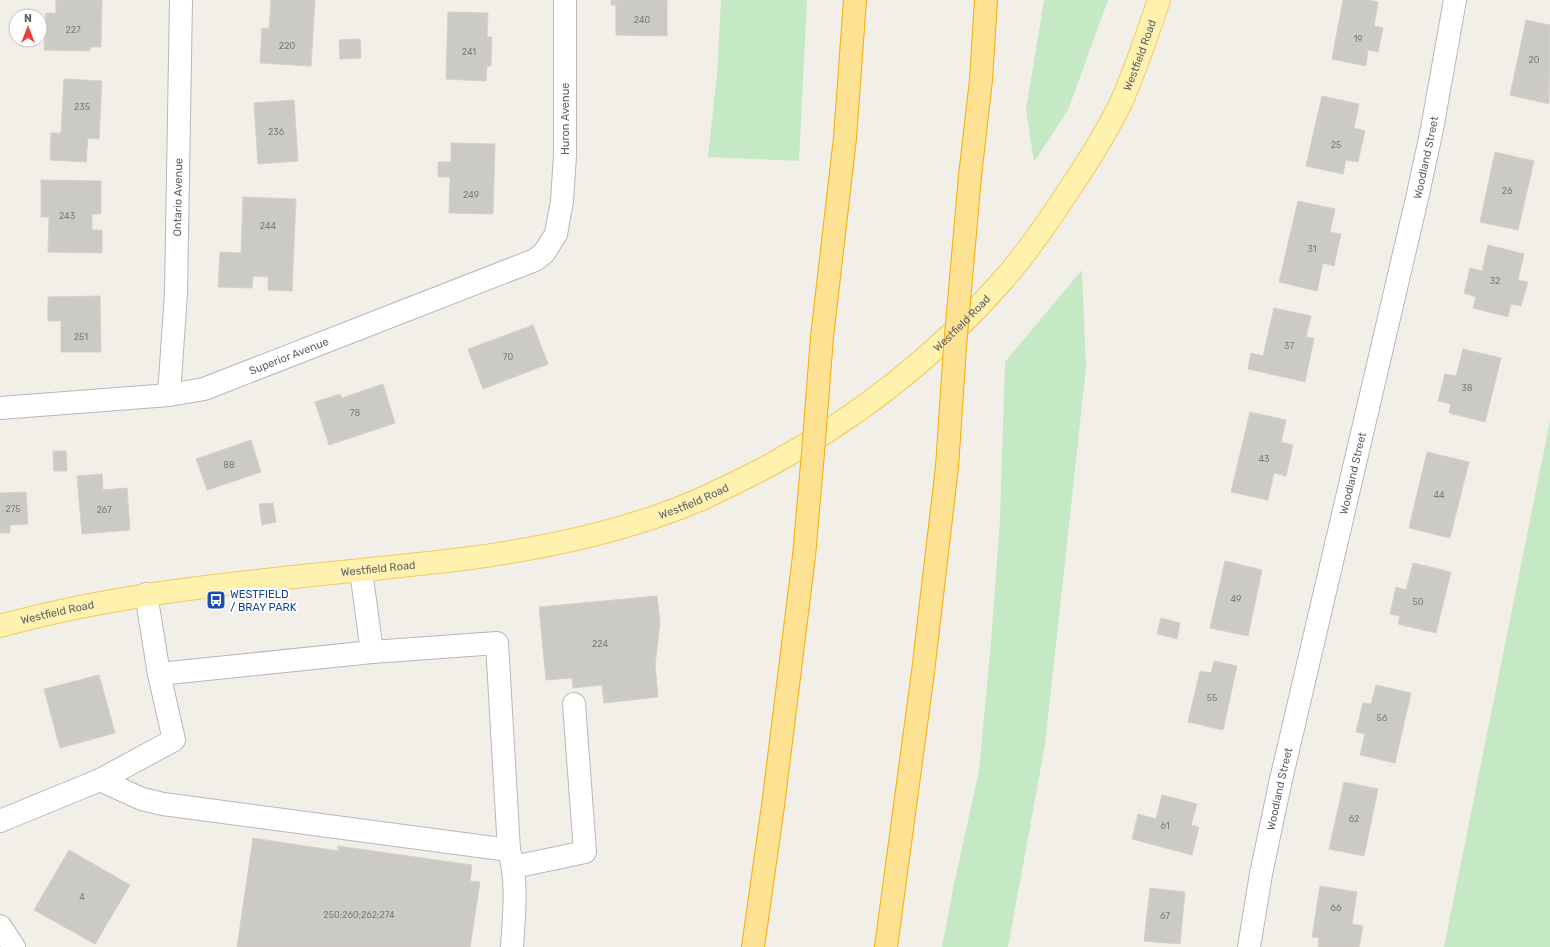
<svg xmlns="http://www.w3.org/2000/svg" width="1550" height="947" font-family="Rubik,sans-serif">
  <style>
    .green { fill: #c5e8c5 }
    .building { fill: #cccac5; stroke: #d6d1c6 }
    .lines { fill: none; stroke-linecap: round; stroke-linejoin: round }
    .minor-casing { stroke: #b5b8bc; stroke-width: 24 }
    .major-casing { stroke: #f2c960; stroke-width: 24 }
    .highway-casing { stroke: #f9ab00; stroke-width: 24 }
    .minor { stroke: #fff; stroke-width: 22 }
    .major { stroke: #fff2af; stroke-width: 22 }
    .highway { stroke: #fde293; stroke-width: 22 }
    .highway-bridge-casing { stroke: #f9ab00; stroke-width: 24; stroke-linecap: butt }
    .highway-bridge { stroke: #fde293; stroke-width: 22 }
    .labels { text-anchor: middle; stroke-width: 4; stroke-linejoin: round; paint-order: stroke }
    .number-label { font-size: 9px; fill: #7a7d7f }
    .street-label { font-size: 11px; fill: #5f6368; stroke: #fff }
    .transit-label { font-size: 11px; fill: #164399; stroke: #fff; text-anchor: start }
  </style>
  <rect width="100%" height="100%" fill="#f1efe8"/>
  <!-- green -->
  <g class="green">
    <path d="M721 0H807L799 161 708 157 717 75Z"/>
    <path d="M1044 0H1108L1068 110 1034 162 1026 109Z"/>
    <path d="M1082 270 1086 368 1045 745 1008 947H942L953 889 979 771 991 642 1000 519 1005 362Z"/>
    <path d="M1550 421V947H1444Z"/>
  </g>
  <!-- building -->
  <g class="building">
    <path d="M56 0H102L101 47H90V51L44 50 46 13H56Z"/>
    <path d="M271 0H315L311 66 260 63 262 28 269 29Z"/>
    <path d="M611 0H667V36L616 35V5H611Z"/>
    <path d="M1343 0H1368L1378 2 1374 26 1383 28 1378 52 1368 50 1366 66 1332 59Z"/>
    <path d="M448 12 488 13 487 37H492L491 66H487L486 81 446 79Z"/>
    <path d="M1526 20 1550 25 1549 104 1510 95Z"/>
    <path d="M360 39 361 58 340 59 339 40Z"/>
    <path d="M64 79 102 81 99 139 88 138 86 162 50 160 51 133H61Z"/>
    <path d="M1322 96 1359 104 1354 128 1365 131 1358 162 1346 160 1343 174 1306 166Z"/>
    <path d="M294 100 298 161 258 164 254 103Z"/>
    <path d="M451 143 495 144 493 214 449 213 450 177H438V162H451Z"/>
    <path d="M1495 152 1534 161 1518 230 1480 222Z"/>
    <path d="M41 180 101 181V214H92V230H102V253L48 252 49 217H41Z"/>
    <path d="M243 197 296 199 292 291 268 290V277L253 276 252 288 218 287 220 252 241 253Z"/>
    <path d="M1298 201 1335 209 1330 232 1341 234 1334 266 1323 263 1317 291 1279 282Z"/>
    <path d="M1488 245 1524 254 1518 280 1528 282 1521 306 1511 304 1508 317 1473 308 1476 297 1464 293 1470 268 1482 271Z"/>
    <path d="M100 296 101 352H61V321H48V297Z"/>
    <path d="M1274 308 1311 316 1306 337 1314 338 1305 382 1248 369 1251 353 1263 356Z"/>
    <path d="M533 325 548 364 483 389 468 349Z"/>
    <path d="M1463 349 1501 358 1485 422 1449 413 1451 404 1438 401 1445 374 1456 376Z"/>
    <path d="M383 384 395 423 329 445 315 402 340 394 342 398Z"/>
    <path d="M1250 412 1286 420 1281 442 1293 445 1286 476 1274 473 1268 500 1231 492Z"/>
    <path d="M251 440 261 472 207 490 196 459Z"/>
    <path d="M53 451H66L67 471H54Z"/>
    <path d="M1427 452 1469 462 1450 538 1409 528Z"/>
    <path d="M102 474 103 490 127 488 130 530 82 534 77 476Z"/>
    <path d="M26 492 28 524 10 525V533H0V493Z"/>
    <path d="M273 503 276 522 262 525 259 504Z"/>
    <path d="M1225 561 1262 570 1248 636 1210 628Z"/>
    <path d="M1413 563 1451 572 1436 633 1398 624 1400 616 1390 614 1396 587 1406 590Z"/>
    <path d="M657 596 660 622 655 666 658 697 604 703 602 685 573 688 572 678 546 680 539 607Z"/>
    <path d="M1161 618 1180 623 1177 639 1157 634Z"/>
    <path d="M1214 661 1237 666 1223 730 1188 722 1200 671 1211 673Z"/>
    <path d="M99 675 115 733 60 748 44 689Z"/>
    <path d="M1376 685 1411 693 1395 763 1360 755 1365 734 1356 732 1363 703 1371 704Z"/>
    <path d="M1344 782 1378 789 1364 856 1329 849Z"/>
    <path d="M1162 795 1197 804 1191 825 1199 827 1192 855 1132 839 1138 814 1156 819Z"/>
    <path d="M253 838 338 851V846L472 865 470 881 480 882 470 947H237Z"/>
    <path d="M69 850 130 885 95 944 34 910Z"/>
    <path d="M1320 886 1357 892 1352 924 1363 926 1359 947H1318L1319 938 1312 937Z"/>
    <path d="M1150 888 1185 892 1180 944 1144 941Z"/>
  </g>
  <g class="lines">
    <!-- minor casing -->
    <g class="minor-casing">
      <g id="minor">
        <path id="s1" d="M169 395 176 293 181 0"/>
        <path id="s2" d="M0 408 169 395 204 389 535 260 544 253 556 234 562 201 565 155V0"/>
        <path d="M361 571 372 652 497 643 509 850C518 882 514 914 512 947"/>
        <path d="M159 674 372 652"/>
        <path d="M100 780 142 799 163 804 509 850"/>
        <path d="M0 821 100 780 174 740 159 674 146 594"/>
        <path d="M514 867 585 852 574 704"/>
        <path d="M0 926 14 947"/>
        <path id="s3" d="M1249 947 1261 874 1280 784 1418 194 1432 129 1455 0"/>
      </g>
    </g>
    <!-- major casing -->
    <g class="major-casing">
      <g id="major">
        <path id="s4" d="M0 626C151 584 308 578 463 559 532 550 600 537 666 513 698 502 727 487 757 472 851 423 933 360 1003 280 1026 254 1046 225 1065 196 1085 167 1103 138 1119 107 1135 72 1147 36 1159 0"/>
      </g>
    </g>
    <!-- highway casing -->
    <g class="highway-casing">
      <g id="highway">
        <path d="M970 176 981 80 986 0"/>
        <path d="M822 337 845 138 855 0"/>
        <path d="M753 947 773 806 804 556"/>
        <path d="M886 947 923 672 947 467"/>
      </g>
    </g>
    <!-- minor -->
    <use href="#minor" class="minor"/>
    <!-- major -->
    <use href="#major" class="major"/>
    <!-- highway -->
    <use href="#highway" class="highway"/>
    <!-- highway-bridge casing -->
    <g class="highway-bridge-casing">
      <g id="highway-bridge">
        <path d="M947 467 955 347 970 176"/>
        <path d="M804 556 813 453 822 337"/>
      </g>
    </g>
    <!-- highway-bridge -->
    <use href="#highway-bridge" class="highway-bridge"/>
  </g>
  <!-- icons -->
  <defs>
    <g id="bus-square" transform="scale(1)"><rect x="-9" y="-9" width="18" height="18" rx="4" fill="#1a4fb4" stroke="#fff"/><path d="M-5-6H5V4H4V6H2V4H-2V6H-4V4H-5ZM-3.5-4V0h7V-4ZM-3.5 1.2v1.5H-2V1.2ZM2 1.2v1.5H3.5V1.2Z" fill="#fff"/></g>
  </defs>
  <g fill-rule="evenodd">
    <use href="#bus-square" x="216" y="600"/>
  </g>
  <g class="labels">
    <!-- number labels -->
    <g class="number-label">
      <text x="642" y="23">240</text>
      <text x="73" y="33">227</text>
      <text x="1358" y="42">19</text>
      <text x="287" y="49">220</text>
      <text x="469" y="55">241</text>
      <text x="1534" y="63">20</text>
      <text x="82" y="110">235</text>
      <text x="276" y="135">236</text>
      <text x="1336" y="148">25</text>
      <text x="1507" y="194">26</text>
      <text x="471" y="198">249</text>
      <text x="67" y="219">243</text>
      <text x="268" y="229">244</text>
      <text x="1312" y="252">31</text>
      <text x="1495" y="284">32</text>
      <text x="81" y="340">251</text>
      <text x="1289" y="349">37</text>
      <text x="508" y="360">70</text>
      <text x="1467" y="391">38</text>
      <text x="355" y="416">78</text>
      <text x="1264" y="462">43</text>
      <text x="229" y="468">88</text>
      <text x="1439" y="498">44</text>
      <text x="13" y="512">275</text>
      <text x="104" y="513">267</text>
      <text x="1236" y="602">49</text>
      <text x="1418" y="605">50</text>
      <text x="600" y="647">224</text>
      <text x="1212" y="701">55</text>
      <text x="1382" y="721">56</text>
      <text x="1354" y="822">62</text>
      <text x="1165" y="829">61</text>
      <text x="82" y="900">4</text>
      <text x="1336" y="911">66</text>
      <text x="359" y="918">250;260;262;274</text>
      <text x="1165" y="919">67</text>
    </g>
    <!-- street labels -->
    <g class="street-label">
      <text dy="4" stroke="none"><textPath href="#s4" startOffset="1355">Westfield Road</textPath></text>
      <text dy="4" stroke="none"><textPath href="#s2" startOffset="710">Huron Avenue</textPath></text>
      <text dy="4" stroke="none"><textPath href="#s3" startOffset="809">Woodland Street</textPath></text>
      <text dy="4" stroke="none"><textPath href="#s1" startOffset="198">Ontario Avenue</textPath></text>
      <text dy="4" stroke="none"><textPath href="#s4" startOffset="1031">Westfield Road</textPath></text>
      <text dy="4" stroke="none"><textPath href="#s2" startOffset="296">Superior Avenue</textPath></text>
      <text dy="4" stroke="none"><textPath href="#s3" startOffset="485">Woodland Street</textPath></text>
      <text dy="4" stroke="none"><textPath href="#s4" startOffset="707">Westfield Road</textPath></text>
      <text dy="4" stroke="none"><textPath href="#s4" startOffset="383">Westfield Road</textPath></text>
      <text dy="4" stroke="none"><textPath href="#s4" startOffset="59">Westfield Road</textPath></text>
      <text dy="4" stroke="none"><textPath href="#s3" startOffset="161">Woodland Street</textPath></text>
    </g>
    <!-- transit labels -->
    <g class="transit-label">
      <text x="230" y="598">WESTFIELD<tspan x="230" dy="13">/ BRAY PARK</tspan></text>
    </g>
  </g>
  <!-- north arrow -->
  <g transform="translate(28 28)"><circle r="19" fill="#ffffff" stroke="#bfc1c3"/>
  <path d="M0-3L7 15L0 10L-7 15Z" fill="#ea4335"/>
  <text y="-6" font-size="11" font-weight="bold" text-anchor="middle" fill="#5f6368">N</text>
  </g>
</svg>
